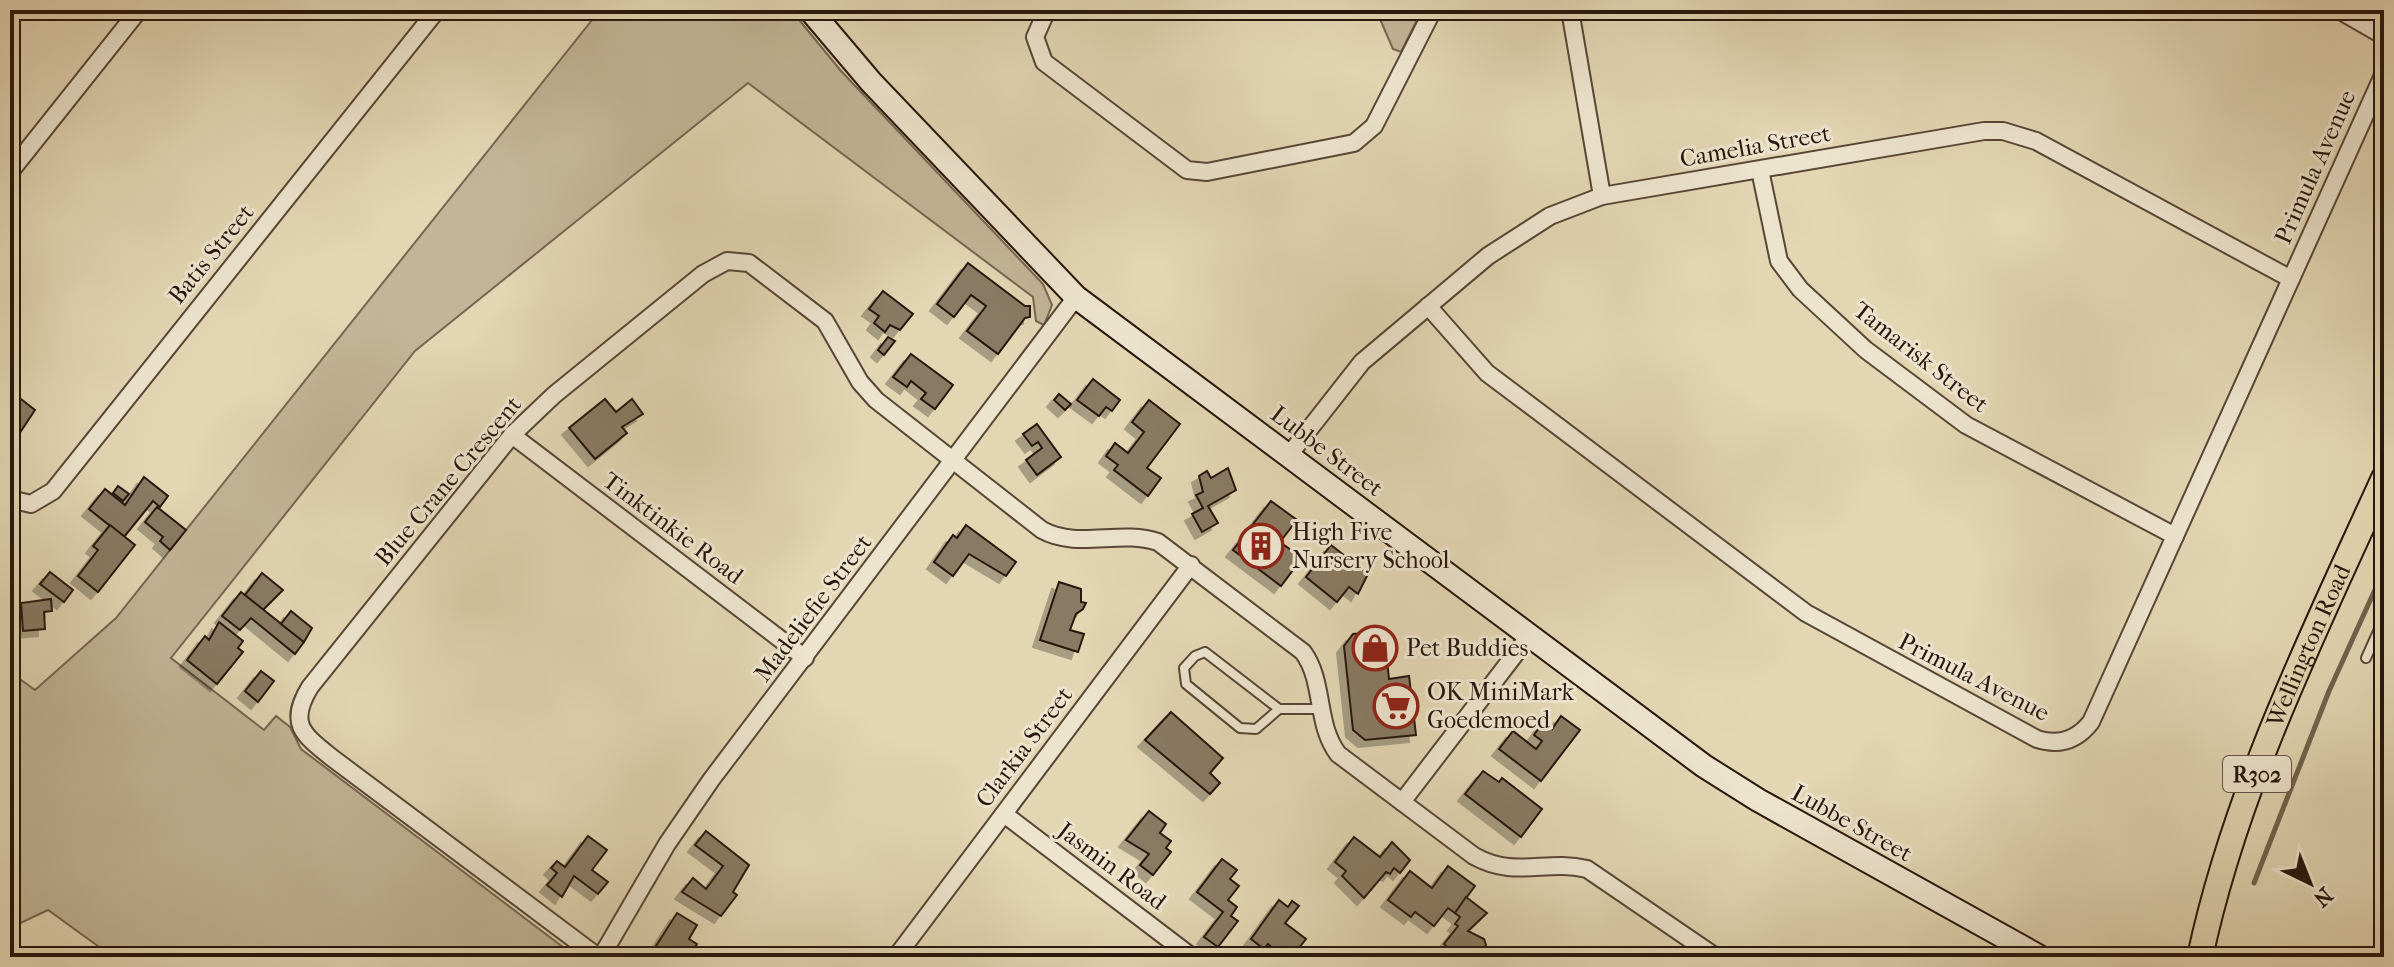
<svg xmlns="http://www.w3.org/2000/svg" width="2394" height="967" font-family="'IM FELL French Canon',serif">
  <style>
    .green { fill: #c3b597; stroke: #766652; stroke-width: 2 }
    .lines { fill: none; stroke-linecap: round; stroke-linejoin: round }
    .stream { stroke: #72624e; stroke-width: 5 }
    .building { fill: #897a63; stroke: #28160c; stroke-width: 2; filter: url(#shadow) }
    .lane-casing { stroke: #574636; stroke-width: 12 }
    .street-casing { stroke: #574636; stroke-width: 20 }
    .secondary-casing { stroke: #28160c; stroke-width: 26 }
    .primary-casing { stroke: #28160c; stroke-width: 28 }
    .lane { stroke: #ede4ce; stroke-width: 8 }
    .street { stroke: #ede4ce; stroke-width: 16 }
    .secondary { stroke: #ede4ce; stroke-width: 22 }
    .primary { stroke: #e3d6b3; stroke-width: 24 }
    .labels { text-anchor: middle; stroke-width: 6; stroke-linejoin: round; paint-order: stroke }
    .shield { fill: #ede4ce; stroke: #635446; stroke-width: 2 }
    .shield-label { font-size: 22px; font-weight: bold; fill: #28160c }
    .street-label { font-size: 24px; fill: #28160c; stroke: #ede4ce }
    .poi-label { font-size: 24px; fill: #28160c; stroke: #ede4ce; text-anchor: start }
  </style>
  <defs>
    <filter id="shadow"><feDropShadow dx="-7" dy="7" stdDeviation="0" flood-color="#0004"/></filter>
  </defs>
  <rect width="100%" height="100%" fill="#e3d6b3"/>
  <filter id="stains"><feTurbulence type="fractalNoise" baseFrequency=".0025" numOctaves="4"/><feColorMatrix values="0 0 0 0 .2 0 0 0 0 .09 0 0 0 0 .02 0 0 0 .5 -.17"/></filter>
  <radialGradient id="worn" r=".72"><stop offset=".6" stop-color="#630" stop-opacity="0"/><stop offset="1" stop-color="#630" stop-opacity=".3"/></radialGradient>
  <!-- green -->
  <g class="green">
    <path d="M600 10H791L841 71 1043 284 1052 305 1044 325 1036 321 1033 297 748 83 415 351 171 658 264 730 276 716 290 727 301 749 576 957H113L48 910 10 928V672L35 690 116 618Z"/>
    <path d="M1376 10H1422L1401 52 1393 49Z"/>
  </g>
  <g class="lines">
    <!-- stream -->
    <path class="stream" d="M2254 883 2329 691 2384 570"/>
  </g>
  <!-- building -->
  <g class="building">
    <path d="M968 263 1025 306H1030V317L1025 318 998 354 967 331 986 306 971 295 954 317 937 304Z"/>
    <path d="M883 291 913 314 900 330 890 325 885 332 874 323 879 316 869 309Z"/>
    <path d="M888 337 895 341 884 355 878 350Z"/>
    <path d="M911 354 953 385 935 409 921 399 926 393 911 381 907 387 893 377Z"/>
    <path d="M1093 379 1120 400 1112 411 1106 407 1099 416 1077 400Z"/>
    <path d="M12 392 35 410 21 431 14 426 10 431Z"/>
    <path d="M1059 394 1071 404 1065 410 1054 400Z"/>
    <path d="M605 399 616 412 632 399 643 414 622 427 627 433 595 459 569 428Z"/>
    <path d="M1149 400 1180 424 1147 468 1161 478 1148 496 1114 470 1118 465 1106 456 1115 443 1128 453 1144 432 1132 422Z"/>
    <path d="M1037 424 1061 457 1037 475 1026 460 1042 448 1038 442 1032 446 1023 434Z"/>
    <path d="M1228 468 1236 490 1208 506 1218 523 1202 532 1192 514 1203 508 1196 495 1203 492 1199 476 1207 471 1211 478Z"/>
    <path d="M144 477 168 496 160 507 153 501 124 537 89 509 105 489 125 505Z"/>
    <path d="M118 486 129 494 123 501 113 493Z"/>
    <path d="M1271 501 1297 520 1280 542 1302 558 1281 586 1233 550Z"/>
    <path d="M157 507 186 530 170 550 160 541 163 537 145 522Z"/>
    <path d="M110 525 135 545 98 592 78 576 98 550 93 546Z"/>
    <path d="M966 525 1016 562 1006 576 969 554 953 576 934 562 953 535 957 538Z"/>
    <path d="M1331 545 1368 574 1358 594 1349 587 1337 602 1306 577Z"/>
    <path d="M50 572 73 590 64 602 40 584Z"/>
    <path d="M262 573 283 590 263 610 245 595Z"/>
    <path d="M1059 582 1081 589V602L1086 603 1083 609 1076 614 1070 630 1084 634 1078 652 1040 640Z"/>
    <path d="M241 592 304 642 295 654 251 618 240 630 222 616Z"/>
    <path d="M51 599 52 611 44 612 45 629 23 631 21 603Z"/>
    <path d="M291 611 312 628 304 642 281 624Z"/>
    <path d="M219 622 243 641 238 648 243 652 217 684 187 660 205 636 209 640Z"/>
    <path d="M1384 631 1389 679 1409 676 1416 735 1365 740 1353 730 1344 646 1353 634Z"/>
    <path d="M261 671 274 681 258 702 245 691Z"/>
    <path d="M1171 712 1223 758 1210 773 1220 783 1210 794 1145 740Z"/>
    <path d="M1561 716 1580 730 1541 781 1499 749 1513 731 1536 749 1542 741 1534 735 1543 722 1552 729Z"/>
    <path d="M1483 771 1499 782 1502 778 1542 809 1521 837 1465 794Z"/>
    <path d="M1149 811 1166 824 1160 833 1171 841 1166 848 1171 852 1153 875 1140 865 1149 854 1126 840Z"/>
    <path d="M706 831 749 865 733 892 737 895 721 916 682 892 693 878 706 889 723 866 695 845Z"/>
    <path d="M588 836 607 850 592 870 608 882 598 894 574 876 562 897 547 885 557 873 551 868 557 861 565 867Z"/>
    <path d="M1354 837 1380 857 1392 842 1410 860 1400 873 1394 868 1390 874 1386 872 1364 898 1342 876 1346 871 1335 862Z"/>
    <path d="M1222 859 1237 870 1230 879 1239 886 1228 900 1237 907 1231 916 1238 921 1218 947 1204 937 1223 912 1197 892Z"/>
    <path d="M1448 866 1475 886 1455 913 1448 908 1434 926 1415 912 1411 917 1388 900 1410 871 1432 888Z"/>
    <path d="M1466 897 1487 913 1468 931 1484 939 1486 945 1477 957H1457L1444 944 1458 926 1455 924 1460 917 1455 913Z"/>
    <path d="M1279 900 1288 907 1292 901 1299 906 1285 923 1306 939 1292 957H1282L1268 944 1264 949 1251 939Z"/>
    <path d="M677 913 697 925 689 939 697 944 689 957H673L656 946Z"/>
  </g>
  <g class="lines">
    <!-- lane casing -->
    <g class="lane-casing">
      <g id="lane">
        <path d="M2366 658 2384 618"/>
        <path d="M1279 709 1256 729 1240 728 1186 684 1184 668 1195 656 1205 652 1279 709H1321"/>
      </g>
    </g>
    <!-- street casing -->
    <g class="street-casing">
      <g id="street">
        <path d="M1047 10 1035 37 1044 62 1187 170 1207 172 1354 143 1374 126 1433 10"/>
        <path d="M1570 10 1602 196"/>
        <path d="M2339 10 2384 36"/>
        <path d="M1760 170 1779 261 1800 289 1866 350 1966 425 2175 536"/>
        <path d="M10 172 139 10"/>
        <path d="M1428 306 1487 373 1806 613 2037 739C2059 746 2077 740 2091 722L2384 73"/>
        <path d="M512 435 805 658"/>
        <path d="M1289 455 1362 362 1488 256 1550 216 1602 196 1984 131H2003L2036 141 2291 279"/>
        <path d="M10 499 31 504 53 491 437 10"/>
        <path d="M1402 802 1529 636"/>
        <path d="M1004 814 1192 957"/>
        <path d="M598 957 331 757C302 734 288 723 310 687L512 435 554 395 703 274 727 261 749 263 825 321 860 382 876 400 1042 530C1079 550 1119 529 1158 542L1303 652C1325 682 1315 723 1338 754L1474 856C1515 879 1546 859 1587 869L1716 957"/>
        <path d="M601 957 667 844 711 780 1076 297"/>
        <path d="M896 957 1191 565"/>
      </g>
    </g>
    <!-- secondary casing -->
    <g class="secondary-casing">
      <path id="secondary" d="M810 10 871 82 1076 297 1704 766 1758 800 2040 957"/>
    </g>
    <!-- primary casing -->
    <g class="primary-casing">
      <g id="primary">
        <path id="s1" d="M2200 957C2235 791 2314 632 2384 478"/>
      </g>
    </g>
    <!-- lane -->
    <use href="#lane" class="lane"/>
    <!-- street -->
    <use href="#street" class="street"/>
    <!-- secondary -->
    <use href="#secondary" class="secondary"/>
    <!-- primary -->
    <use href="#primary" class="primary"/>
  </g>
  <!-- icons -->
  <defs>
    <g id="building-ring" transform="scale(2.3)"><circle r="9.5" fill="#ede4ce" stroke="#8f2418" stroke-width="1.5"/><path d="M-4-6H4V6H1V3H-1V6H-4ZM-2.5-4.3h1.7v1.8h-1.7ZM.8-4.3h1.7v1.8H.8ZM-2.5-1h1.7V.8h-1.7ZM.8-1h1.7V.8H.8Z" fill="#8f2418"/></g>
    <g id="shop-ring" transform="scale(2.3)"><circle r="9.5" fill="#ede4ce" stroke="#8f2418" stroke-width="1.5"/><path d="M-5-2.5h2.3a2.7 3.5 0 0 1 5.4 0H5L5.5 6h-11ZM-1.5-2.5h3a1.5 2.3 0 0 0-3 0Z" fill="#8f2418"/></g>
    <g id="supermarket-ring" transform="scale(2.3)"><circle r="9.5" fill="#ede4ce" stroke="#8f2418" stroke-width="1.5"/><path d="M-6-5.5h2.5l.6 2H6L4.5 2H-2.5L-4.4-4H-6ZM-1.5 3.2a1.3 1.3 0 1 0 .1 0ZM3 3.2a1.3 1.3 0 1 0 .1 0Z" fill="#8f2418"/></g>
  </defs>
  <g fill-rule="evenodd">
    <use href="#building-ring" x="1261" y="546"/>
    <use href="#shop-ring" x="1375" y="648"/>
    <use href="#supermarket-ring" x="1396" y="706"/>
  </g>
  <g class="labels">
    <!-- shield labels -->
    <rect class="shield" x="2223" y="756" width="68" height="36" rx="6"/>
    <g class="shield-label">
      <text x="2257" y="782">R302</text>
    </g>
    <!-- street labels -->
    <g class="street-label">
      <text transform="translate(1755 146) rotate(-10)" y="8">Camelia Street</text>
      <text transform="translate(2315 167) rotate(-66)" y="8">Primula Avenue</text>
      <text transform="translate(211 254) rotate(-51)" y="8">Batis Street</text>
      <text transform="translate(1921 357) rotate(38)" y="8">Tamarisk Street</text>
      <text transform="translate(1327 451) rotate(37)" y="8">Lubbe Street</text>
      <text transform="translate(448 481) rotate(-50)" y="8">Blue Crane Crescent</text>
      <text transform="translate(673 528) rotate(37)" y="8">Tinktinkie Road</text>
      <text transform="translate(813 608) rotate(-53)" y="8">Madeliefie Street</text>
      <text dy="8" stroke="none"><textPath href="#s1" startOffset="330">Wellington Road</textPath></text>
      <text transform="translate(1974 677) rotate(27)" y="8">Primula Avenue</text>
      <text transform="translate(1024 747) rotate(-53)" y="8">Clarkia Street</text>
      <text transform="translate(1852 823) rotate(29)" y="8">Lubbe Street</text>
      <text transform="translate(1112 866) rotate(37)" y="8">Jasmin Road</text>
    </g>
    <!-- poi labels -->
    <g class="poi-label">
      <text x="1292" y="540">High Five<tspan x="1292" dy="28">Nursery School</tspan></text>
      <text x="1406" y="656">Pet Buddies</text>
      <text x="1427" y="700">OK MiniMark<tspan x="1427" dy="28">Goedemoed</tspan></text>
    </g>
  </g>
  <!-- margin -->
  <rect width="2394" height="967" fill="none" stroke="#e3d6b3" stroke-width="40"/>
  <rect x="12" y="12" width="2370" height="943" fill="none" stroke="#28160c" stroke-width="4"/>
  <rect x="20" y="20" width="2354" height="927" fill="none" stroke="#28160c" stroke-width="2"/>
  <!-- north arrow -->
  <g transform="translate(2310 883) rotate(137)" stroke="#ede4ce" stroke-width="6" paint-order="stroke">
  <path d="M0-6L14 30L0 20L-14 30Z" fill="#28160c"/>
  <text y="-12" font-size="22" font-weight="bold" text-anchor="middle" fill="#28160c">N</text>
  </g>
  <rect width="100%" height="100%" filter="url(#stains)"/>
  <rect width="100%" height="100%" fill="url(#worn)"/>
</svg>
